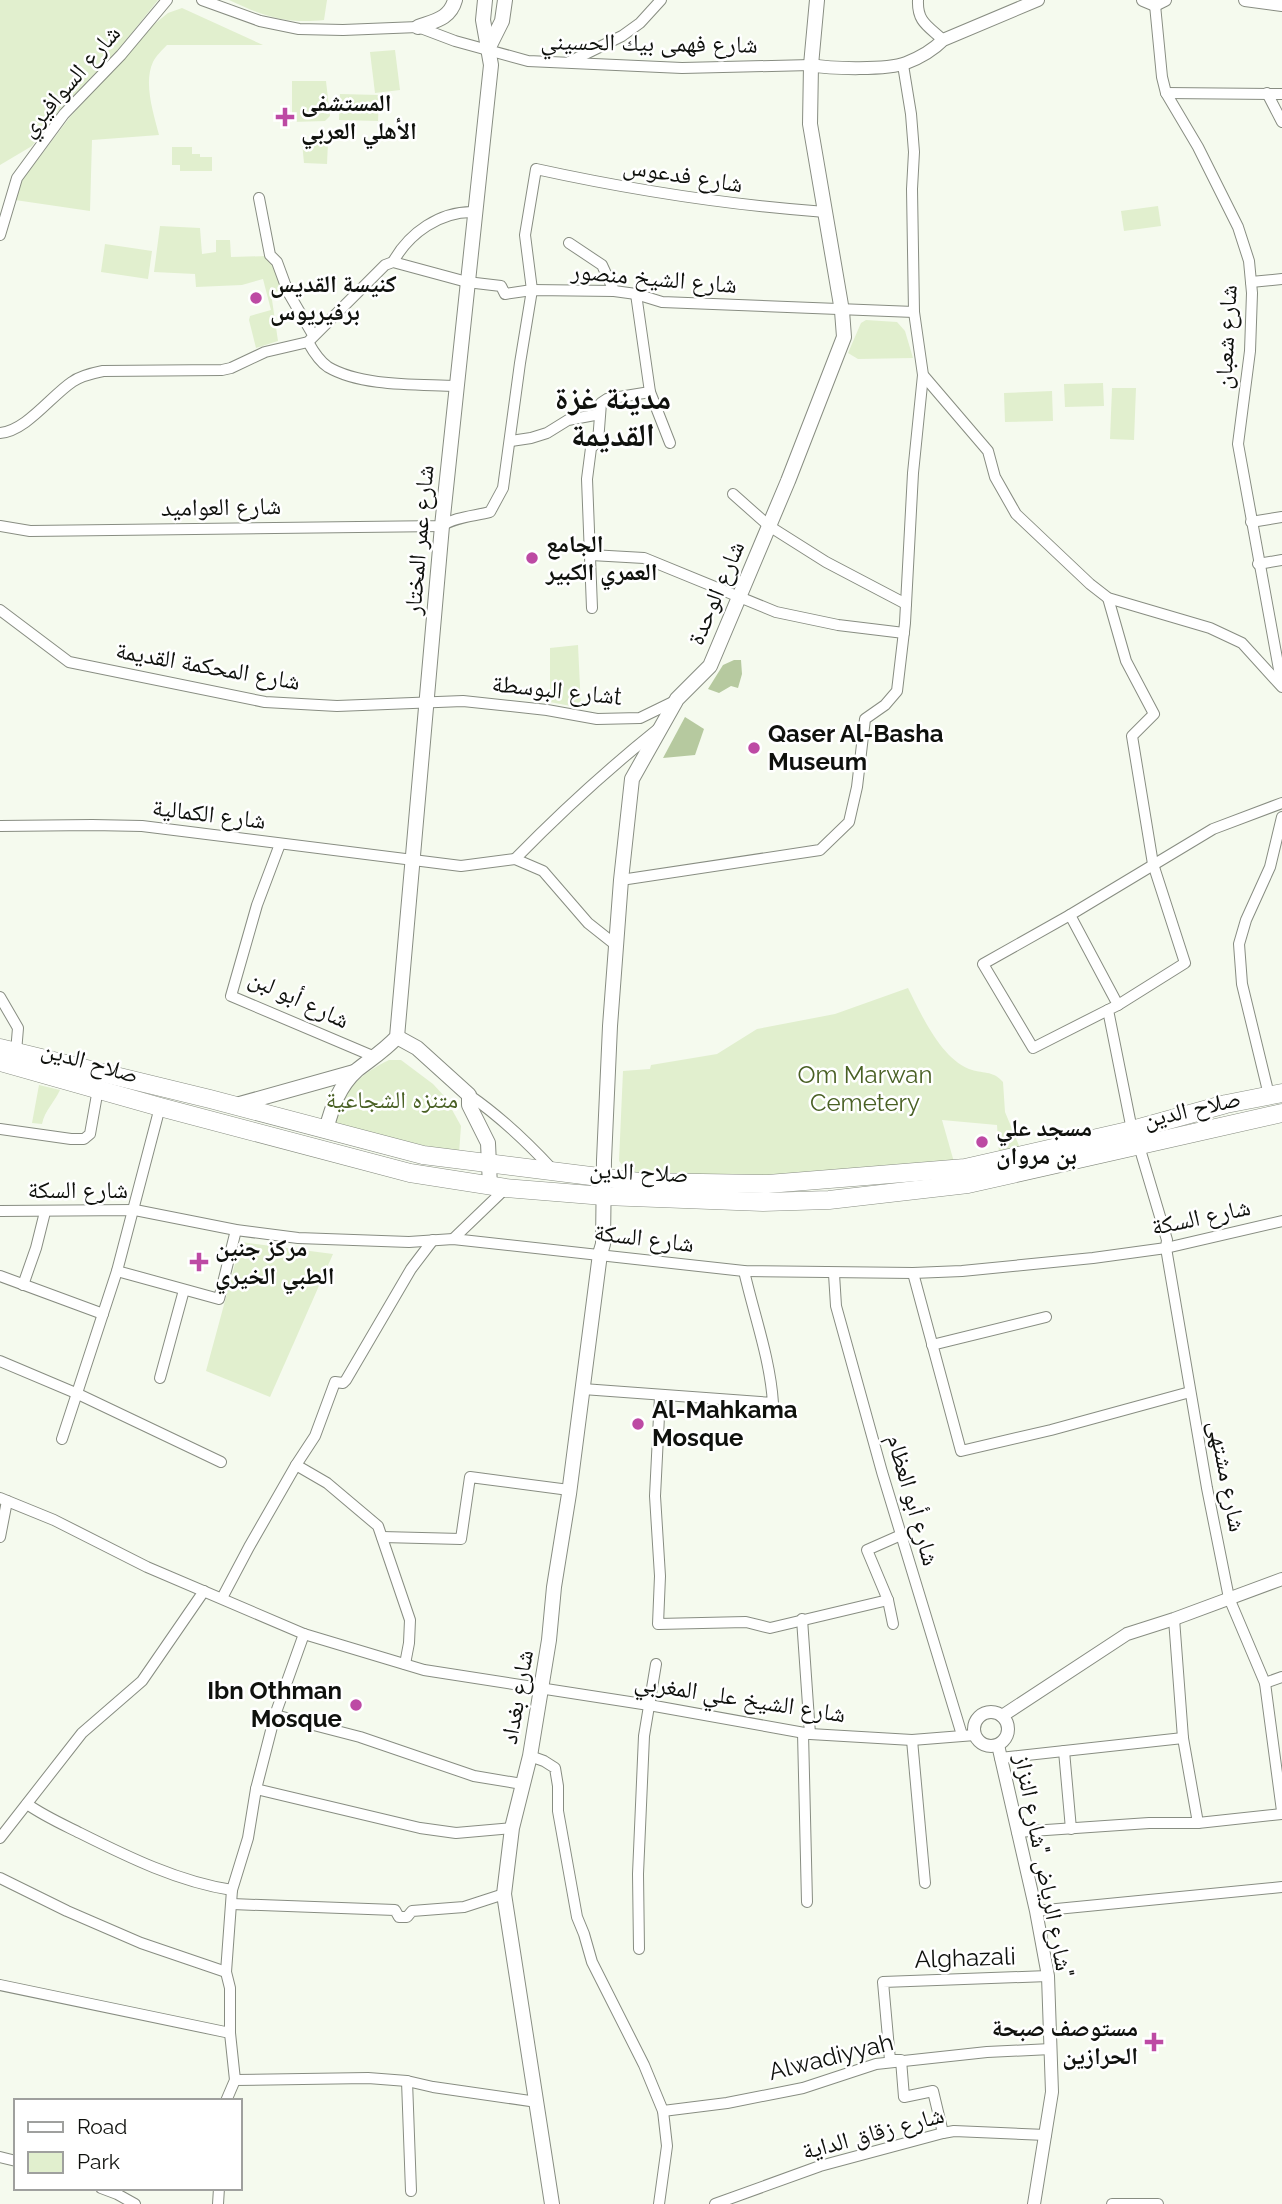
<svg xmlns="http://www.w3.org/2000/svg" width="1282" height="2204" font-family="Raleway,'Noto Naskh Arabic',sans-serif">
  <style>
    .green { fill: #e1efce }
    .forest { fill: #b6c99f }
    .lines { fill: none; stroke-linecap: round; stroke-linejoin: round }
    .minor-casing { stroke: #888d82; stroke-width: 12 }
    .tertiary-casing { stroke: #888d82; stroke-width: 14 }
    .secondary-casing { stroke: #888d82; stroke-width: 16 }
    .trunk-casing { stroke: #888d82; stroke-width: 19 }
    .minor { stroke: #fff; stroke-width: 10 }
    .tertiary { stroke: #fff; stroke-width: 12 }
    .secondary { stroke: #fff; stroke-width: 14 }
    .trunk { stroke: #fff; stroke-width: 18 }
    .poi-dot { fill: #bd4aa4; stroke: #fff; stroke-width: 2.5 }
    .labels { text-anchor: middle; stroke-width: 5; stroke-linejoin: round; paint-order: stroke }
    .street-label { font-size: 24px; fill: #0f110d; stroke: #fff }
    .poi-label { font-size: 24px; font-weight: bold; fill: #0f110d; stroke: #fff; text-anchor: start }
    .park-label { font-size: 24px; fill: #496024; stroke: #fff }
    .district-label { font-size: 32px; font-weight: bold; fill: #0f110d; stroke: #fff }
  </style>
  <rect width="100%" height="100%" fill="#f5faee"/>
  <!-- green -->
  <g class="green">
    <path d="M0 0H158L115 54 59 110 32 146 0 165Z"/>
    <path d="M229 0H327L324 20C286 24 263 16 229 0Z"/>
    <path d="M182 8 263 45H167C162 50 156 56 153 62 143 83 154 115 159 135L92 140 90 211 15 200 20 183 70 117 152 26 168 13Z"/>
    <path d="M395 50 400 90 375 93 370 52Z"/>
    <path d="M292 81H326L330 116 325 121 292 122Z"/>
    <path d="M340 94 379 95 378 121 339 120Z"/>
    <path d="M302 142H328L327 164 304 163Z"/>
    <path d="M172 147H192V154H200V157H212V171H180V165H172Z"/>
    <path d="M1158 206 1161 226 1124 231 1121 211Z"/>
    <path d="M160 226 200 228 202 254 216 252V240H230L231 257 268 256 275 263 285 289 271 293 278 341 256 348 249 320 250 316 271 310 263 279 242 285 196 287 195 274 154 272Z"/>
    <path d="M105 244 152 251 148 279 101 272Z"/>
    <path d="M866 320 897 322 905 331 913 358 858 359 848 353 861 323Z"/>
    <path d="M1103 383 1104 406 1065 407 1064 384Z"/>
    <path d="M1112 388H1136L1134 440 1110 439Z"/>
    <path d="M1052 391 1053 421 1005 422 1004 393Z"/>
    <path d="M578 645 581 708 550 702V648Z"/>
    <path d="M908 988C921 1014 940 1057 969 1069 982 1074 993 1070 1003 1082L1005 1112 1020 1148 999 1154 997 1125 942 1120 954 1162 738 1181 639 1177 628 1172 619 1161 623 1071 650 1069 651 1065 717 1054 757 1029 835 1014Z"/>
    <path d="M389 1060H401L433 1084 445 1097 461 1126 459 1153 335 1126C336 1094 362 1073 389 1060Z"/>
    <path d="M39 1085 60 1090C54 1103 45 1110 42 1124L32 1123Z"/>
    <path d="M241 1242 333 1254 270 1397 206 1371Z"/>
  </g>
  <!-- forest -->
  <g class="forest">
    <path d="M734 660H741L742 674 738 688 731 686 719 693 708 689 723 665Z"/>
    <path d="M685 717 704 729 695 755 663 758Z"/>
  </g>
  <g class="lines">
    <!-- minor casing -->
    <g class="minor-casing">
      <g id="minor">
        <path d="M202 0 260 21 299 29 343 30 418 27 455 41 528 61 682 68 811 65"/>
        <path d="M918 0C917 22 928 26 943 40"/>
        <path d="M1155 5 1162 77 1166 93 1198 147 1238 227 1249 261 1252 293 1250 351 1238 444 1282 686"/>
        <path d="M569 62 622 36 640 23 661 0"/>
        <path d="M903 65 911 114 914 152 912 189 914 312 923 375 988 451 995 477 1016 514 1090 584 1108 598 1210 628 1242 643 1282 687"/>
        <path d="M1166 93 1282 94"/>
        <path d="M1267 93 1282 122"/>
        <path d="M259 198 270 255 277 262 288 292 313 335"/>
        <path d="M0 235 17 178 64 114 121 55 167 0"/>
        <path d="M569 243 602 265 614 291"/>
        <path d="M393 262C409 233 440 211 474 212"/>
        <path d="M1251 282 1282 279"/>
        <path d="M636 294 650 392 670 443"/>
        <path d="M308 342C313 351 319 361 328 367 362 387 418 384 456 386"/>
        <path d="M0 433C26 431 51 396 72 382 80 376 93 373 103 371L222 370 231 368 265 352 308 342 385 265 393 262 467 282 501 286 505 294 532 290 614 291 636 294 662 302 914 312"/>
        <path d="M511 441 531 438 547 433 568 420 600 414"/>
        <path d="M733 494 769 526 826 562 906 604"/>
        <path d="M1251 522 1282 517"/>
        <path d="M0 526 30 531 442 526C454 517 475 516 490 512L503 488 520 363 532 290 525 235 536 169C632 190 728 205 825 212"/>
        <path d="M591 555 644 558 776 612 838 625 904 633"/>
        <path d="M1258 564 1282 560"/>
        <path d="M1108 598 1126 661 1154 714 1132 736 1153 864 1185 963 1118 1005"/>
        <path d="M592 608 587 479 591 448 598 442 601 403 607 399 650 392"/>
        <path d="M0 610 69 662 265 702 337 706 463 701 547 710 597 719 640 718 677 700"/>
        <path d="M0 826 92 825 142 826 461 866 515 859 543 871 588 923 617 946"/>
        <path d="M280 844 257 905 231 996 375 1057"/>
        <path d="M515 859C560 813 608 769 658 729"/>
        <path d="M621 880 820 850 849 822 857 787 865 719 885 705 897 691 905 623 913 473 923 375"/>
        <path d="M1070 915 983 964 1033 1048 1108 1010"/>
        <path d="M0 997 18 1028 16 1052"/>
        <path d="M469 1095C501 1117 527 1142 553 1170"/>
        <path d="M1269 1095 1242 984 1239 944 1246 920 1270 867 1282 817"/>
        <path d="M0 1129 71 1139H84L90 1134 98 1089"/>
        <path d="M1132 1130 1108 1010 1118 1005 1070 915 1213 829 1282 803"/>
        <path d="M1139 1146 1167 1240 1166 1248 1207 1488 1229 1598 1265 1683 1282 1811"/>
        <path d="M0 1211 135 1210 236 1230 298 1238 409 1242 453 1239 744 1271 913 1273 962 1271 1093 1258 1166 1248 1282 1221"/>
        <path d="M453 1239 506 1188"/>
        <path d="M117 1271 219 1299 236 1230"/>
        <path d="M913 1273 961 1451 1051 1430 1190 1392"/>
        <path d="M834 1274 836 1306 851 1360 882 1472 962 1735"/>
        <path d="M0 1276 103 1314"/>
        <path d="M23 1285 36 1248 45 1212"/>
        <path d="M932 1345 1046 1317"/>
        <path d="M0 1361 78 1394 221 1462"/>
        <path d="M160 1378 184 1290"/>
        <path d="M583 1389 773 1403C770 1358 754 1315 744 1271"/>
        <path d="M660 1396 655 1496 660 1576 658 1624 746 1622 770 1628 888 1600"/>
        <path d="M62 1439 117 1271 160 1107"/>
        <path d="M296 1465 327 1483 378 1526 410 1620 409 1643 405 1664"/>
        <path d="M0 1498 54 1520 147 1567 304 1634 424 1670 649 1705 810 1734 912 1740 975 1735"/>
        <path d="M0 1537 7 1501"/>
        <path d="M382 1537 461 1539 470 1477 569 1490"/>
        <path d="M222 1598 249 1547 296 1465 315 1436 335 1382 343 1383 346 1380 411 1269 433 1240"/>
        <path d="M802 1619 810 1734"/>
        <path d="M1174 1619 1183 1738 1198 1823"/>
        <path d="M893 1624 888 1600 867 1550 901 1535"/>
        <path d="M1265 1683 1282 1677"/>
        <path d="M275 1715 360 1737 474 1776 522 1784"/>
        <path d="M803 1733 807 1902"/>
        <path d="M912 1740 925 1883"/>
        <path d="M1064 1751 1071 1829"/>
        <path d="M530 1756 544 1761 555 1768 558 1786V1811L577 1917 584 1934 592 1962 644 2065 663 2111 667 2146 659 2204"/>
        <path d="M1000 1758 1183 1738"/>
        <path d="M256 1789 420 1828 456 1833 512 1828"/>
        <path d="M27 1804C44 1816 62 1824 80 1833 128 1857 179 1882 232 1890"/>
        <path d="M1017 1832 1149 1823H1198L1282 1814"/>
        <path d="M0 1838 82 1733 142 1681 204 1591"/>
        <path d="M0 1878 67 1911 141 1943 226 1972"/>
        <path d="M232 1904 395 1910 399 1917H407L412 1911 464 1907 504 1894"/>
        <path d="M1036 1911 1282 1887"/>
        <path d="M639 1949 638 1874 644 1736 656 1664"/>
        <path d="M0 1985 230 2033"/>
        <path d="M235 2080 368 2078 407 2081 433 2087 537 2102"/>
        <path d="M407 2081 411 2191"/>
        <path d="M226 2101 235 2080 230 2033V1988L226 1972 232 1890 248 1838 256 1789 275 1715 304 1634"/>
        <path d="M663 2111 727 2103 803 2088 876 2064 987 2052 1051 2049"/>
        <path d="M943 2133 933 2091 904 2097 901 2060H890L883 1982 1048 1976"/>
        <path d="M0 2157 16 2161"/>
        <path d="M101 2188 117 2194 135 2204"/>
        <path d="M218 2204 219 2188"/>
        <path d="M715 2204 820 2166 943 2133 954 2131 1046 2135"/>
        <path d="M1112 2204H1158"/>
      </g>
    </g>
    <!-- tertiary casing -->
    <g class="tertiary-casing">
      <g id="tertiary">
        <path d="M1143 0 1155 5 1165 0"/>
        <path d="M1245 0 1282 5"/>
        <path d="M811 65C831 69 888 70 906 63 919 58 933 50 943 40L1038 0"/>
        <circle cx="991" cy="1729" r="17"/>
        <path d="M1002 1716 1127 1634 1174 1619 1282 1579"/>
        <path d="M998 1745 1036 1911 1048 1976 1052 2092 1034 2204"/>
      </g>
    </g>
    <!-- secondary casing -->
    <g class="secondary-casing">
      <g id="secondary">
        <path d="M418 27C434 21 450 19 455 0"/>
        <path d="M488 49 502 21 505 0"/>
        <path d="M397 1037 417 1048 469 1095V1105L488 1143 490 1186"/>
        <path d="M236 1105 354 1072"/>
        <path d="M326 1130C332 1107 339 1086 357 1070 371 1059 385 1050 397 1037L442 526 491 65 483 20 485 0"/>
        <path d="M552 2204 504 1894 512 1828 530 1756 549 1640 554 1587 569 1494 600 1254 603 1244 604 1160 610 1026 621 880 632 779 677 699 710 666 788 481 844 337 842 311 810 124 811 65 817 0"/>
      </g>
    </g>
    <!-- trunk casing -->
    <g class="trunk-casing">
      <g id="trunk">
        <path d="M0 1048 210 1099 423 1155 639 1182 768 1184 965 1168 1132 1130 1226 1104 1282 1093"/>
        <path d="M0 1062 160 1107 410 1173 506 1188 604 1196 763 1202 829 1200 968 1184 1282 1113"/>
      </g>
    </g>
    <!-- minor -->
    <use href="#minor" class="minor"/>
    <!-- tertiary -->
    <use href="#tertiary" class="tertiary"/>
    <!-- secondary -->
    <use href="#secondary" class="secondary"/>
    <!-- trunk -->
    <use href="#trunk" class="trunk"/>
  </g>
  <!-- markers -->
  <g class="poi-dot">
    <path d="M281.5 106.5h7v7h7v7h-7v7h-7v-7h-7v-7h7z"/>
    <circle cx="256" cy="298" r="7"/>
    <circle cx="532" cy="558" r="7"/>
    <circle cx="754" cy="748" r="7"/>
    <circle cx="982" cy="1142" r="7"/>
    <path d="M195.5 1251.5h7v7h7v7h-7v7h-7v-7h-7v-7h7z"/>
    <circle cx="638" cy="1424" r="7"/>
    <circle cx="356" cy="1705" r="7"/>
    <path d="M1150.5 2031.5h7v7h7v7h-7v7h-7v-7h-7v-7h7z"/>
  </g>
  <g class="labels">
    <!-- street labels -->
    <g class="street-label">
      <text transform="translate(649 43) rotate(1)" y="8">شارع فهمى بيك الحسيني</text>
      <text transform="translate(70 81) rotate(-49)" y="8">شارع السوافيري</text>
      <text transform="translate(683 175) rotate(9)" y="8">شارع فدعوس</text>
      <text transform="translate(654 278) rotate(5)" y="8">شارع الشيخ منصور</text>
      <text transform="translate(1226 337) rotate(-87)" y="8">شارع شعبان</text>
      <text transform="translate(221 507) rotate(-1)" y="8">شارع العواميد</text>
      <text transform="translate(419 540) rotate(-85)" y="8">شارع عمر المختار</text>
      <text transform="translate(716 593) rotate(-67)" y="8">شارع الوحدة</text>
      <text transform="translate(208 666) rotate(10)" y="8">شارع المحكمة القديمة</text>
      <text transform="translate(557 690) rotate(6)" y="8">شارع البوسطةt</text>
      <text transform="translate(209 814) rotate(7)" y="8">شارع الكمالية</text>
      <text transform="translate(299 999) rotate(25)" y="8">شارع أبو لبن</text>
      <text transform="translate(90 1062) rotate(16)" y="8">صلاح الدين</text>
      <text transform="translate(1192 1109) rotate(-13)" y="8">صلاح الدين</text>
      <text transform="translate(639 1172) rotate(3)" y="8">صلاح الدين</text>
      <text x="78" y="1198">شارع السكة</text>
      <text transform="translate(1201 1217) rotate(-12)" y="8">شارع السكة</text>
      <text transform="translate(644 1238) rotate(7)" y="8">شارع السكة</text>
      <text transform="translate(1227 1476) rotate(79)" y="8">شارع مشتهى</text>
      <text transform="translate(913 1500) rotate(74)" y="8">شارع أبو العظام</text>
      <text transform="translate(517 1697) rotate(-80)" y="8">شارع بغداد</text>
      <text transform="translate(740 1698) rotate(9)" y="8">شارع الشيخ علي المغربي</text>
      <text transform="translate(1044 1866) rotate(79)" y="8">شارع الرياض "شارع النزاز"</text>
      <text transform="translate(965 1958) rotate(-2)" y="8">Alghazali</text>
      <text transform="translate(831 2057) rotate(-14)" y="8">Alwadiyyah</text>
      <text transform="translate(873 2133) rotate(-15)" y="8">شارع زقاق الداية</text>
    </g>
    <!-- poi labels -->
    <g class="poi-label">
      <text x="301" y="111">المستشفى<tspan x="301" dy="28">الأهلي العربي</tspan></text>
      <text x="270" y="292">كنيسة القديس<tspan x="270" dy="28">برفيريوس</tspan></text>
      <text x="546" y="552">الجامع<tspan x="546" dy="28">العمري الكبير</tspan></text>
      <text x="768" y="742">Qaser Al-Basha<tspan x="768" dy="28">Museum</tspan></text>
      <text x="996" y="1136">مسجد علي<tspan x="996" dy="28">بن مروان</tspan></text>
      <text x="215" y="1256">مركز جنين<tspan x="215" dy="28">الطبي الخيري</tspan></text>
      <text x="652" y="1418">Al-Mahkama<tspan x="652" dy="28">Mosque</tspan></text>
      <text x="342" y="1699" text-anchor="end">Ibn Othman<tspan x="342" dy="28">Mosque</tspan></text>
      <text x="1138" y="2036" text-anchor="end">مستوصف صبحة<tspan x="1138" dy="28">الحرازين</tspan></text>
    </g>
    <!-- park labels -->
    <g class="park-label">
      <text x="865" y="1083">Om Marwan<tspan x="865" dy="28">Cemetery</tspan></text>
      <text x="392" y="1108">متنزه الشجاعية</text>
    </g>
    <!-- district labels -->
    <g class="district-label">
      <text x="613" y="409">مدينة غزة<tspan x="613" dy="37">القديمة</tspan></text>
    </g>
  </g>
  <!-- legend -->
  <rect x="14" y="2099" width="228" height="91" fill="#ffffff" stroke="#9fa09e" stroke-width="2"/>
  <rect x="28" y="2122" width="35" height="10" fill="#ffffff" stroke="#9fa09e" stroke-width="2"/>
  <text x="77" y="2134" font-size="21" fill="#0f110d">Road</text>
  <rect x="28" y="2152" width="35" height="21" fill="#e1efce" stroke="#9fa09e" stroke-width="2"/>
  <text x="77" y="2169" font-size="21" fill="#0f110d">Park</text>
</svg>
